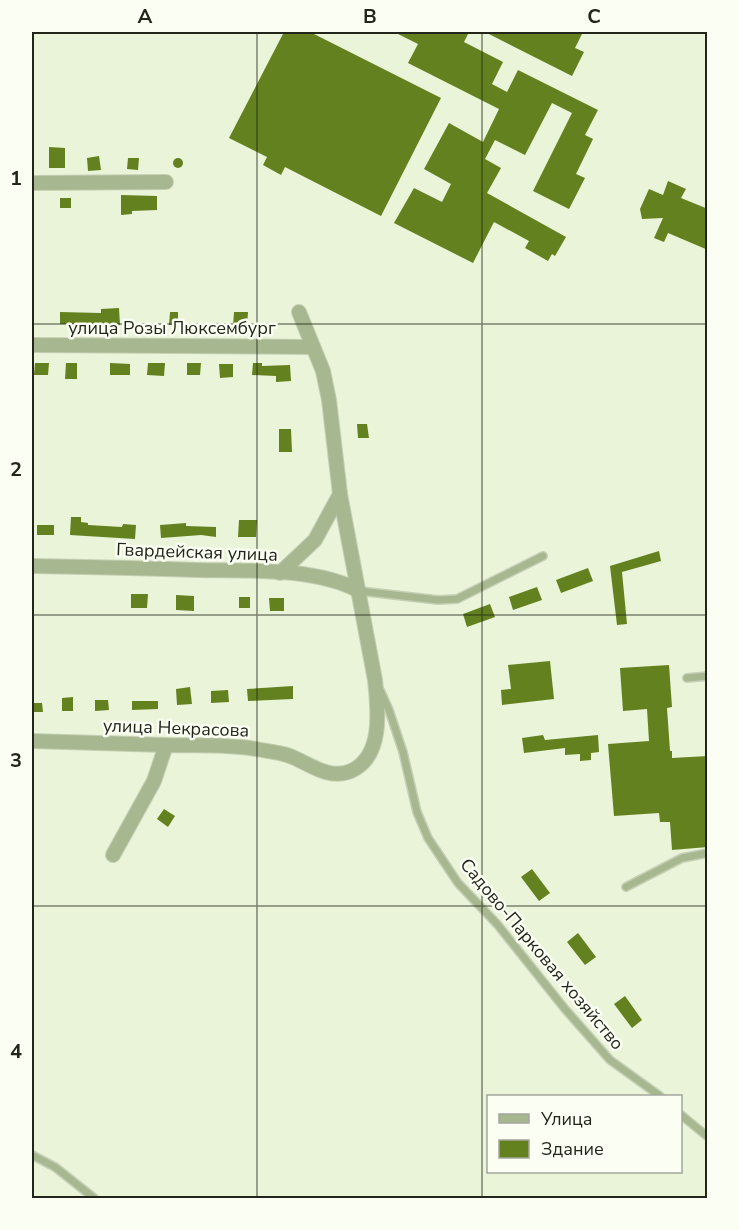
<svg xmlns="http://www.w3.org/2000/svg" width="739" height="1230" font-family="'Nunito Sans',sans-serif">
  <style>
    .building { fill: #64811f }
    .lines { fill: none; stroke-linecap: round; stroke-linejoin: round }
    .lane-casing { stroke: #c5cfb6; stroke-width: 10 }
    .street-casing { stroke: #c5cfb6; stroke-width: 16 }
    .lane { stroke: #a7b78f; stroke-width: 7 }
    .street { stroke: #a7b78f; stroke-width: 14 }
    .grid { fill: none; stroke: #21251a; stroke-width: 1.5; stroke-opacity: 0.55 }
    .labels { text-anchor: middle; stroke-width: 5; stroke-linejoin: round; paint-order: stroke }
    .street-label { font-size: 18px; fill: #21251a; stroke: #fafef3 }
    .neatline { fill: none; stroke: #21251a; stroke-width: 2 }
    .grid-label { font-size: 20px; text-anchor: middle; font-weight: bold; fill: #21251a }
  </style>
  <rect width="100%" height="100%" fill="#e9f4d8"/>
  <!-- building -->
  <g class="building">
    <path d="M284 32H310L441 98 381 216 285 167 281 175 263 165 267 157 229 138Z"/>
    <path d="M394 32H469L464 42 503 62 492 84 507 92 518 70 598 110 585 135 593 139 576 174 585 178 569 209 533 191 572 113 552 103 525 155 495 140 485 159 501 168 487 193 566 237 555 256 552 254 548 261 525 248 529 241 494 222 473 263 394 223 414 188 442 202 451 184 424 169 449 123 483 142 499 109 408 63 418 44Z"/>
    <path d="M485 32H583L575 48 584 52 572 76Z"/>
    <path d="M49 147 65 148V168H49Z"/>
    <path d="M99 156 101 170 88 171 87 158Z"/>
    <path d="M128 158H139L138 170 127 169Z"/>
    <circle cx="178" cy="163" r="5"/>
    <path d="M668 181 686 189 681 198 708 209V250L668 233 664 242 654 238 663 218 642 219 640 209 649 189 663 195Z"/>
    <path d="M121 195 157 196V210L132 211V214L121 215Z"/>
    <rect x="60" y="198" width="11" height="10"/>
    <path d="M119 308 120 325 60 324V312L101 313V309Z"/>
    <path d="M170 312H178V325H169Z"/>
    <path d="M234 312H248L247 326H233Z"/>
    <path d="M35 363H49L48 375H34Z"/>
    <path d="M66 363H77V379H65Z"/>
    <path d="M110 363 130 364V375H110Z"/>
    <path d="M148 363H165L164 376 147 375Z"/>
    <path d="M187 363H201L200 375H187Z"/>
    <path d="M253 363H262V366L290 365 291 381 276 382V376L252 375Z"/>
    <path d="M219 364H233V377L220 378Z"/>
    <path d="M357 424H367L369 438H358Z"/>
    <path d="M279 429H291L292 452H279Z"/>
    <path d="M71 517H81V522L88 523V525L122 527 123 524 136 525 135 539 70 535Z"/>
    <path d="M239 520H257L256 537H238Z"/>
    <path d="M186 523V526L216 527V537L201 535 161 538 160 525Z"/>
    <rect x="37" y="525" width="17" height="10"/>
    <path d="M659 551 661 561 622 572 627 624 617 625 610 566Z"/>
    <path d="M588 568 593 581 561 593 556 580Z"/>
    <path d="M537 587 542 600 513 610 509 597Z"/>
    <path d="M131 594H148L147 608H131Z"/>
    <path d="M176 595 194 596V611L176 610Z"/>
    <rect x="239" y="597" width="11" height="11"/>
    <path d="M269 598H284V611H270Z"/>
    <path d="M490 604 495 617 467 627 463 614Z"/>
    <path d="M550 661 554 699 502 705 501 690 511 689 508 665Z"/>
    <path d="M669 665 672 707 667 708 670 751H672V758L708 756V847L672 850 670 822H660L659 813 614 816 608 744 649 741 647 709 623 711 620 668Z"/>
    <path d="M293 686V699L248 701 247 689Z"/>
    <path d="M190 687 192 704 177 705 176 689Z"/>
    <path d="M228 690 229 702 211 703V691Z"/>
    <path d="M73 697V711H62V698Z"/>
    <path d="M95 700H108L109 710 95 711Z"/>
    <path d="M132 701H158V709L132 710Z"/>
    <path d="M32 703H42L43 712H32Z"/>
    <path d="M543 735 545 740 598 735 599 752 591 753V760L580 761V754L565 755V748L524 753 522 738Z"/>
    <path d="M164 809 175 816 168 827 157 819Z"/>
    <path d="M532 869 550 893 539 901 521 877Z"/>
    <path d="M578 933 596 957 585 965 567 942Z"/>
    <path d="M625 996 642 1020 632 1028 614 1004Z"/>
  </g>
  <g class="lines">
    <!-- lane casing -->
    <g class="lane-casing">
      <g id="lane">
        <path d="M359 591 438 600 457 599 543 556"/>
        <path d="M687 678 708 676"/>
        <path d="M380 690 389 710 403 752 417 812 428 838 458 883 497 924 565 1009 610 1060 660 1096"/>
        <path d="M626 887 682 858 708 853"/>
        <path d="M680 1114 708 1137"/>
        <path d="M32 1155 55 1167 94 1198"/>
      </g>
    </g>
    <!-- street casing -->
    <g class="street-casing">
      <g id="street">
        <path d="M32 183 166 182"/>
        <path d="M32 345 312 347"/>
        <path d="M32 566C87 567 142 568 197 570 246 571 316 567 359 591"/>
        <path d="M280 573 315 540 340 494"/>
        <path d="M32 741C76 742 120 744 164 745 195 746 226 744 256 749 266 751 277 752 287 755 308 762 328 781 351 771 384 756 378 709 375 680L340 494 329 400 323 371 299 312"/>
        <path d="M113 855 154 781 166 745"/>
      </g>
    </g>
    <!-- lane -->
    <use href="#lane" class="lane"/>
    <!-- street -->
    <use href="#street" class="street"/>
  </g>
  <!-- grid -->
  <path class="grid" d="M257 32V1198M482 32V1198M32 324H708M32 615H708M32 906H708"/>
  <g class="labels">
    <!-- street labels -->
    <g class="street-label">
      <text x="172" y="334">улица Розы Люксембург</text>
      <text transform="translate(197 552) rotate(2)" y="6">Гвардейская улица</text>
      <text transform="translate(176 728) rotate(2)" y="6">улица Некрасова</text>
      <text transform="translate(542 954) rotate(50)" y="6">Садово-Парковая хозяйство</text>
    </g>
  </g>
  <!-- border -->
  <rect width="739" height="1230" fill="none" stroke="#fafef3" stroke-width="66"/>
  <!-- legend -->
  <rect x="487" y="1095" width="195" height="78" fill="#fafef3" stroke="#a3a79c" stroke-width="1.5"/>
  <rect x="499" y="1114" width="30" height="9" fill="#a7b78f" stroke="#a3a79c" stroke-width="1.5"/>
  <text x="541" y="1125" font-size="18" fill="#21251a">Улица</text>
  <rect x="499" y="1140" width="30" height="18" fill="#64811f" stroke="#a3a79c" stroke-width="1.5"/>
  <text x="541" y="1155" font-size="18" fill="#21251a">Здание</text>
  <rect x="33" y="33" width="673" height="1164" class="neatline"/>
  <g class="grid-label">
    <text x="145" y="23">A</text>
    <text x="370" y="23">B</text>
    <text x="594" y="23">C</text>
    <text x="16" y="185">1</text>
    <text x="16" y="476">2</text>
    <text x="16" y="767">3</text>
    <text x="16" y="1058">4</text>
  </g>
</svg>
